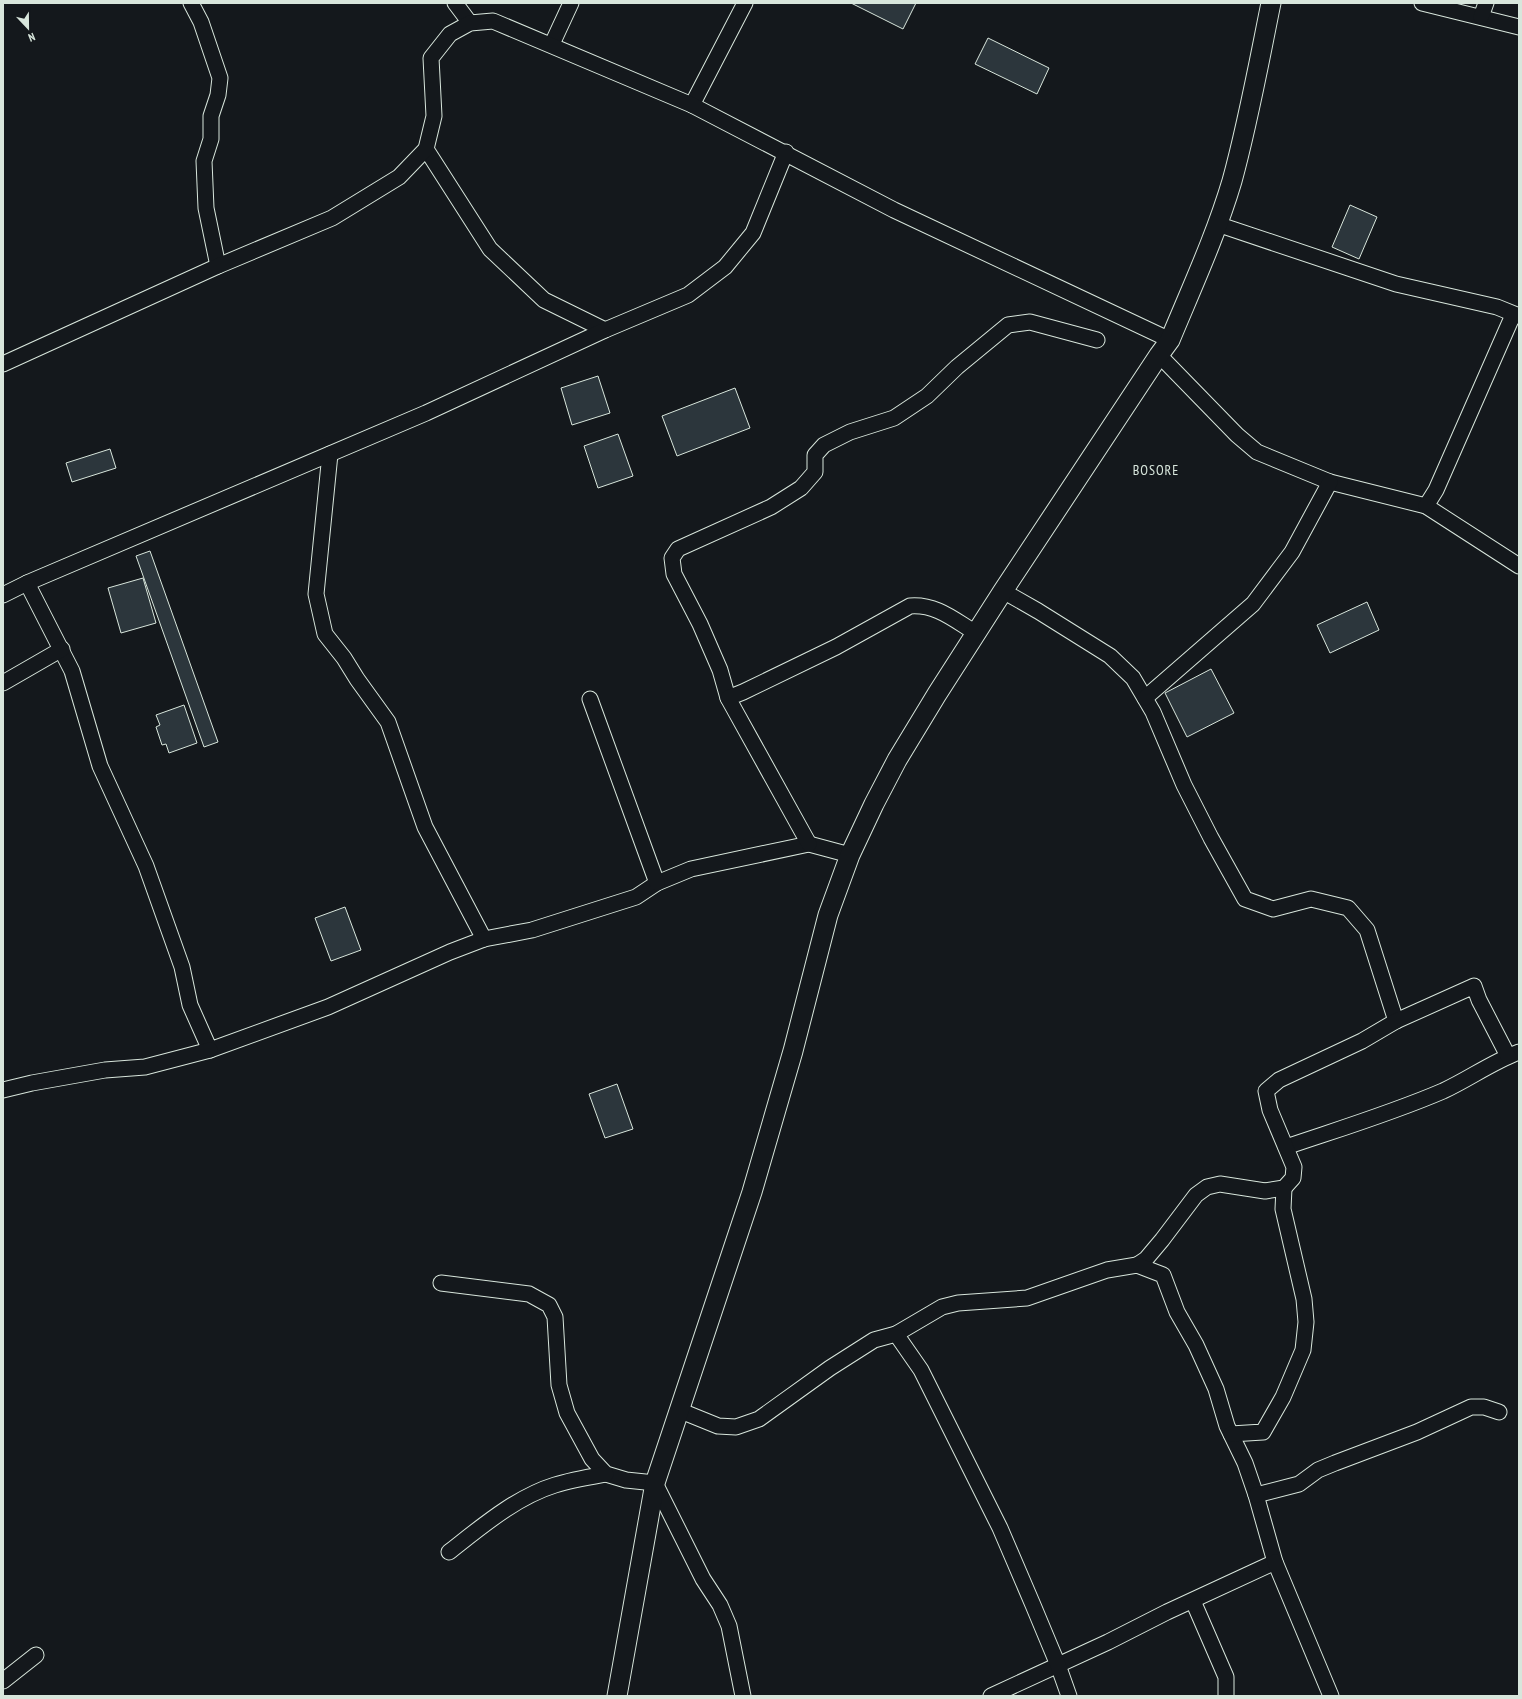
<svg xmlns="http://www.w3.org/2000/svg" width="1522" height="1699" font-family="'PT Sans Narrow',sans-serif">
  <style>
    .building { fill: #2c363c; stroke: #d8e6dc }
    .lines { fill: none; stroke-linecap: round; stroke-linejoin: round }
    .minor-casing { stroke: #d8e6dc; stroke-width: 17 }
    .tertiary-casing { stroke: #d8e6dc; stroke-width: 21 }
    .minor { stroke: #14181c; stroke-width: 15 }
    .tertiary { stroke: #14181c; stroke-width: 19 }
    .labels { text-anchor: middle; stroke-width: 3; stroke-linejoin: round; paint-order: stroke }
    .quarter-label { font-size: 14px; letter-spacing: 1px; fill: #d8e6dc; stroke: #14181c }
  </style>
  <rect width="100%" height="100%" fill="#14181c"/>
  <!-- building -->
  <g class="building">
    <path d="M851 3H916L903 29Z"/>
    <path d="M988 38 1049 68 1037 94 975 64Z"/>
    <path d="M1350 205 1377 217 1359 259 1332 247Z"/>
    <path d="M598 376 610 413 572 425 561 388Z"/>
    <path d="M735 388 750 428 677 456 662 416Z"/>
    <path d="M618 434 633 476 598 488 584 446Z"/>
    <path d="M110 449 116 468 72 482 66 463Z"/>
    <path d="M150 551 218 742 204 747 136 556Z"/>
    <path d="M143 578 156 623 121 633 108 588Z"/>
    <path d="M1367 602 1379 630 1330 653 1317 625Z"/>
    <path d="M1211 669 1234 713 1187 737 1165 693Z"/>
    <path d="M184 705 197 743 169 753 166 744 162 745 156 727 160 725 156 715Z"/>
    <path d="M345 907 361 950 331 961 315 918Z"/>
    <path d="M617 1084 633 1129 605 1138 589 1094Z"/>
  </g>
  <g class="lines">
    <!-- minor casing -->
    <g class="minor-casing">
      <g id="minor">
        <path d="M191 3 201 22 220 78 218 95 211 116V139L204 161 206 208 218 266"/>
        <path d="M455 3 470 23"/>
        <path d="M1422 3 1519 27"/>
        <path d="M1481 17 1486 3"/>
        <path d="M552 44 571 3"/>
        <path d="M692 105 745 3"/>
        <path d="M426 149 490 249 544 300 605 330"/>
        <path d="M1217 224 1396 284 1497 307 1519 316"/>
        <path d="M1159 355 1237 435 1257 452 1330 482 1426 506 1519 566"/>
        <path d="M3 364 218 266 332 218 399 177 426 149 434 116 431 58 450 34 470 23 493 21 692 105 894 210 1170 340"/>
        <path d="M330 454 316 594 325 634 344 658 357 679 388 722 425 827 484 939"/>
        <path d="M1426 506 1436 490 1513 315"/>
        <path d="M27 583 72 671 100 766 146 866 182 967 190 1005 210 1050 328 1007 450 952 484 939 532 930 636 897 657 883 691 869 809 844 850 855"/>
        <path d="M1003 591 1038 611 1110 656 1133 678 1153 712 1184 785 1211 838 1245 899 1273 909 1311 899 1348 908 1367 930 1396 1021"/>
        <path d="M3 595 27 583 426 413 605 330 688 295 725 267 753 233 786 152"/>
        <path d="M3 683 62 649"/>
        <path d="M728 698 720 670 700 624 674 574 672 558 678 549 771 507 801 488 815 472V455L824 445 850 432 894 418 927 396 957 367 1008 325 1030 322 1097 340"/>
        <path d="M1145 698 1253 604 1292 552 1330 482"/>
        <path d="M590 699 657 883"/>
        <path d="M809 844 728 698 743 692 836 647 910 606C937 604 954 620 976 633"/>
        <path d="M3 1090 32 1083 105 1070 145 1067 210 1050"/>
        <path d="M1286 1147C1339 1129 1392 1113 1443 1091 1469 1079 1492 1062 1519 1052"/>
        <path d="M1137 1265 1146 1259 1162 1240 1196 1195 1207 1187 1220 1184 1265 1191 1284 1188 1293 1178 1294 1167 1270 1110 1266 1091 1279 1080 1362 1041 1396 1021 1474 986 1479 1000 1508 1056"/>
        <path d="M441 1283 529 1294 549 1305 555 1317 559 1385 567 1413 592 1459 606 1474 626 1480 655 1483 703 1579 720 1605 729 1626 743 1696"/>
        <path d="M896 1334 942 1307 958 1303 1027 1298 1107 1270 1137 1265 1163 1275 1177 1312 1196 1345 1216 1389 1227 1426 1245 1463 1256 1495 1275 1562 1167 1612 1108 1642 991 1696"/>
        <path d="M681 1411 718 1426 736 1427 759 1419 830 1368 874 1340 896 1334 921 1370 1000 1528 1033 1605 1058 1665 1069 1696"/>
        <path d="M1231 1434 1263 1432 1283 1397 1303 1350 1306 1322 1304 1299 1283 1209 1284 1188"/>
        <path d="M1256 1495 1299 1484 1318 1470 1335 1463 1417 1432 1471 1407H1484L1499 1412"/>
        <path d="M449 1552C481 1527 516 1497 555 1485 571 1480 589 1477 606 1474"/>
        <path d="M1275 1562 1331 1696"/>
        <path d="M1193 1601 1226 1677V1696"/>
        <path d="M3 1681 36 1655"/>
      </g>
    </g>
    <!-- tertiary casing -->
    <g class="tertiary-casing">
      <path id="tertiary" d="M617 1696 655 1483 752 1192 793 1051 828 915 850 855 874 804 897 760 937 694 1003 591 1159 355 1170 340C1192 287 1216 235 1232 181 1248 123 1259 62 1271 3"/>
    </g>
    <!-- minor -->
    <use href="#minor" class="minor"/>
    <!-- tertiary -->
    <use href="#tertiary" class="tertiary"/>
  </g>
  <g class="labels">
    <!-- quarter labels -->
    <g class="quarter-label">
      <text x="1156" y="475">BOSORE</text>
    </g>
  </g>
  <!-- border -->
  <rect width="1522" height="1699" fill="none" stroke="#d8e6dc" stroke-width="8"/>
  <!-- north arrow -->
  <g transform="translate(28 28) rotate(158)" stroke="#14181c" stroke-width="3" paint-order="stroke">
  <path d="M0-3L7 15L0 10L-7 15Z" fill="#d8e6dc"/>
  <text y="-6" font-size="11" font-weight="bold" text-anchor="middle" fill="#d8e6dc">N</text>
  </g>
</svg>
